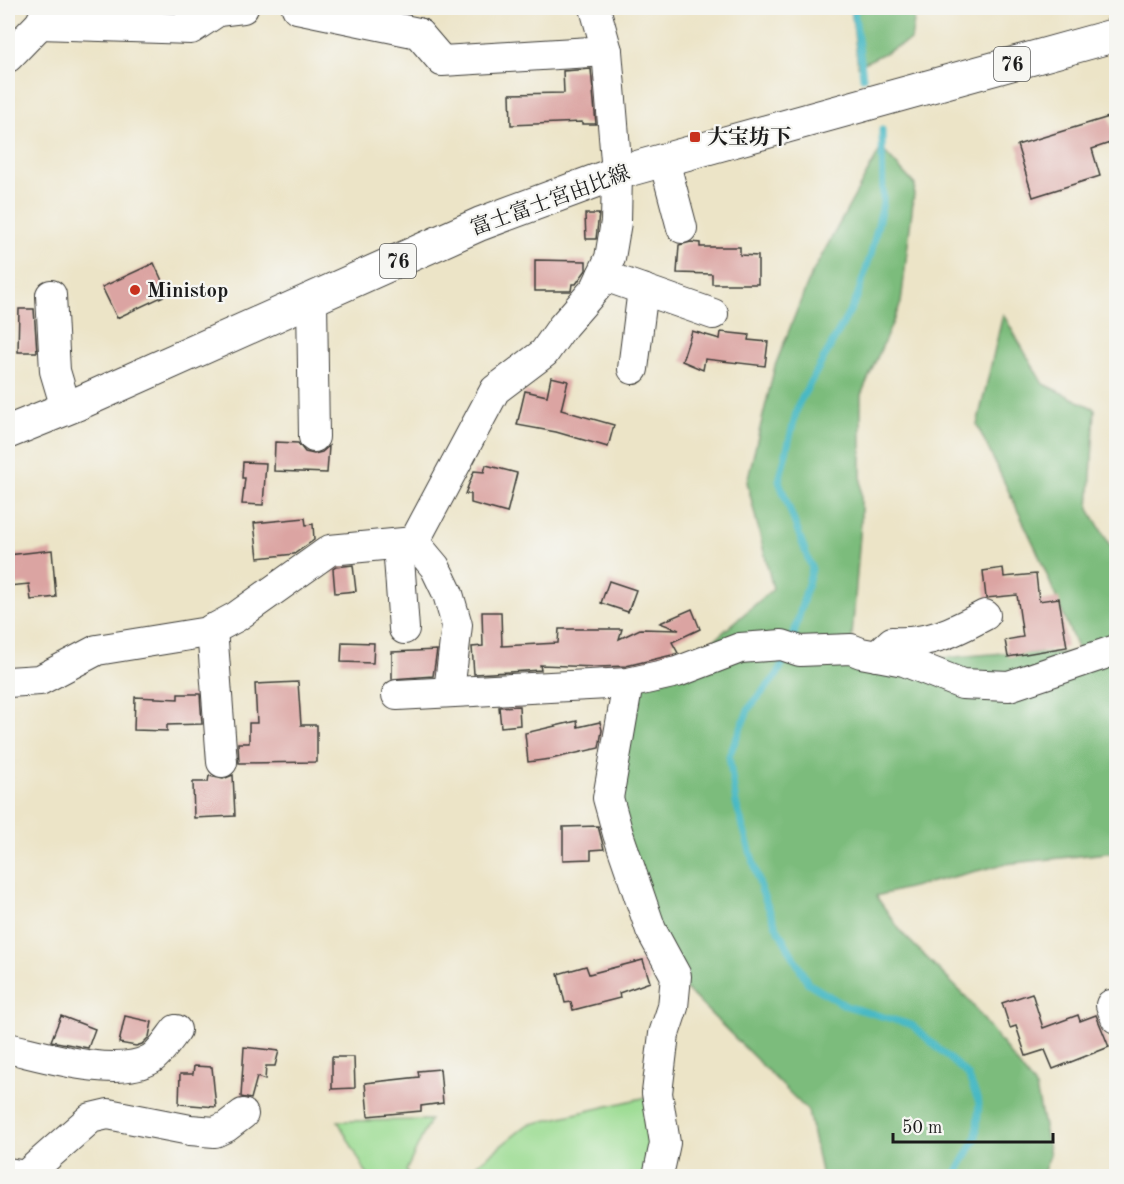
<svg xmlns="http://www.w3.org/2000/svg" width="1124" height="1184" font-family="'Old Standard TT','Noto Serif JP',serif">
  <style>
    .green { fill: #9bdc92; stroke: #5c7c57; stroke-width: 1.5 }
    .forest { fill: #7cbc7c; stroke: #4c6c4c; stroke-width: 1.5 }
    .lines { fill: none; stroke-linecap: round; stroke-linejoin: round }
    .stream { stroke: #4ab9c4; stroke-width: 7 }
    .building { fill: #dba4a2 }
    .minor-casing { stroke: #3b3a36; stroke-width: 32 }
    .major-casing { stroke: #3b3a36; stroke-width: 35 }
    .minor { stroke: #fff; stroke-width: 30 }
    .major { stroke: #fff; stroke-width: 33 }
    .poi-dot { fill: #c8321e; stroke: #f6f6f2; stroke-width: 2 }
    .labels { text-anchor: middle; stroke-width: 4.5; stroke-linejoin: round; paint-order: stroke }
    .shield { fill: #f6f6f2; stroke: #5d5d5c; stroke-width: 1.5 }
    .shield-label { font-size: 20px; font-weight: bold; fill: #1c1c1c }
    .poi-label { font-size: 21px; font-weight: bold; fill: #1c1c1c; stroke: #f6f6f2; text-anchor: start }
    .street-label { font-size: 21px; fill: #1c1c1c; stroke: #f6f6f2 }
  </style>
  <rect width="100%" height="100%" fill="#f6f6f2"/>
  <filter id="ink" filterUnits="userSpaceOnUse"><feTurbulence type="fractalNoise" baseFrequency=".0167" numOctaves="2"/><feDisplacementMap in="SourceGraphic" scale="12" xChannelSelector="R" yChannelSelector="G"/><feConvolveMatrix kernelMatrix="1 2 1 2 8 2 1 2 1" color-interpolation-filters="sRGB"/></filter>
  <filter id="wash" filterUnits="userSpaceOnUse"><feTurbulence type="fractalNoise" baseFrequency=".008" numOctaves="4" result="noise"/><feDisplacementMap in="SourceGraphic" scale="24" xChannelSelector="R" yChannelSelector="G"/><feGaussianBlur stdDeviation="1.35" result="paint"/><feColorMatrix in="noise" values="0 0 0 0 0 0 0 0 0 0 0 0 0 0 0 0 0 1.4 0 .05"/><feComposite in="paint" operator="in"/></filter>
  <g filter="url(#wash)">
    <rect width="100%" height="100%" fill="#ece4c7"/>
    <!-- green -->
    <g class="green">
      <path d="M647 1097 662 1176H463L527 1125Z"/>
      <path d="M430 1120 406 1171 410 1176H368L338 1121Z"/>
    </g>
    <!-- forest -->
    <g class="forest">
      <path d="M851 8H916L911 40 858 66Z"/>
      <path d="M881 148 915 185 901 303 861 395V522L851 649 904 661 1004 653H1079L1037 551 977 425 1003 314 1043 384 1095 409 1089 509 1116 556V852L1005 864 876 896 902 933 968 999 1036 1088 1050 1155 1042 1176H822L808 1111 672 975 612 811 629 690 669 679 773 589 747 482 775 366 810 277Z"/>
    </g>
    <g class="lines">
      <!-- stream -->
      <g class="stream">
        <path d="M854 8 863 77"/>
        <path d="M792 641 812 569 779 481 798 405 856 300 871 254 883 203 882 130"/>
        <path d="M787 654 777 675 749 708 729 756 736 803 762 892 776 926 808 983 846 1006 912 1025 968 1075 979 1103 976 1138 955 1176"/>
      </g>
    </g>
    <g id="blocks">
      <!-- building -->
      <g class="building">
        <path d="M591 69 596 124H582V122L511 125 510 94 564 93 563 71Z"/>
        <path d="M1109 117 1116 141 1092 149 1100 176 1033 197 1017 145Z"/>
        <path d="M585 214H599L596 239H586Z"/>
        <path d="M691 242 700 243V247H740V255L758 256V284H712V274L677 273 679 245Z"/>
        <path d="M535 260 586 261V270L576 284H572L571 291H535Z"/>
        <path d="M154 263 168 294 117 318 102 287Z"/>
        <path d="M19 309H34L37 352H18Z"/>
        <path d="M692 331 720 339 721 332 749 335 748 340 768 342 765 366 705 359 703 370 682 361Z"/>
        <path d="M551 377 568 381 561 410 614 425 608 447 556 432 517 425 525 391 547 396Z"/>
        <path d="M275 442 298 443 305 452 314 454 322 452 329 446 327 473 274 471Z"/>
        <path d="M243 462 266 463 263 505 242 504 245 478H242Z"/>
        <path d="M486 465 517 473 507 513 471 503V494H465L474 471 484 472Z"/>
        <path d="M305 518 306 525 313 524 314 540 294 554 258 558 254 523Z"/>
        <path d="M52 550 56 597 31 600 29 584 8 586V555Z"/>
        <path d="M353 565 356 591 335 593 333 569 336 567Z"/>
        <path d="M1003 568 1004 577 1036 574 1039 601 1059 598 1067 647 1008 657 1005 640 1023 637 1017 595 986 598 983 571Z"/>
        <path d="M609 581 636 590 628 612 601 603Z"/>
        <path d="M692 609 700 629 672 642 678 653 672 655 626 666 598 667 540 665 541 670 474 674 472 647 483 646 482 612H501L502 646 558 643 559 629H622L619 639 640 629 679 630 660 623Z"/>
        <path d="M342 642 374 643 373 663 341 662Z"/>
        <path d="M437 650 433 676 392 679V652Z"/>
        <path d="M298 682 301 725H317V762L239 763 238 743H249V723H257L255 684Z"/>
        <path d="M178 694H200L202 724 167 725V731L134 730 135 697 178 699Z"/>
        <path d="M519 706 520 725 501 727 499 707Z"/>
        <path d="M577 721 578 727 600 722 602 730 599 748 551 759 528 762 525 733Z"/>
        <path d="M233 775 235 816 194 818 193 782H208L209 776 223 779Z"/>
        <path d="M598 826 604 849 591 850V859L563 860V827Z"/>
        <path d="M643 960 650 982 619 993 620 998 573 1010 571 1002 565 1003 558 974 586 966 589 974Z"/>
        <path d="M1032 993 1043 1028 1078 1015 1080 1021 1096 1015 1109 1047 1053 1069 1045 1050 1026 1056 1016 1026 1010 1028 1002 1003Z"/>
        <path d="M61 1016 95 1029 88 1048 51 1041Z"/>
        <path d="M125 1016 152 1022 149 1037 142 1044 136 1046 119 1043Z"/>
        <path d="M244 1047 279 1051 275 1066H266L265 1080 257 1077 251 1099 241 1097Z"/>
        <path d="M332 1057H354L355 1088 332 1089Z"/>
        <path d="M194 1066 212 1067 216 1107 179 1104 180 1074H193Z"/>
        <path d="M440 1069 443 1103 421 1106V1111L368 1116 365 1083 419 1077 418 1071Z"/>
      </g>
    </g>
  </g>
  <g filter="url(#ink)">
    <use href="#blocks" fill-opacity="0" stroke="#3b3a36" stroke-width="1.5"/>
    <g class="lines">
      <!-- minor casing -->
      <g class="minor-casing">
        <g id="minor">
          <path d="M297 8 418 33 442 61 607 51"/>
          <path d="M40 24 191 29 218 11 243 8"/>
          <path d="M8 57 40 24 48 8"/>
          <path d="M664 160 682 228"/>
          <path d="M602 275 713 314"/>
          <path d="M51 295 55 371 66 408"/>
          <path d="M312 300 314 437"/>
          <path d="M633 369 643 289"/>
          <path d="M414 542 495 390 544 353 563 326 596 288 610 258 616 222 617 173 607 51 595 8"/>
          <path d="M414 542 435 567 448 594 457 625 449 691"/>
          <path d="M398 544 404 629"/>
          <path d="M212 629 222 762"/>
          <path d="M877 656 892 642C930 644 953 632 985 615"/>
          <path d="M8 682 40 680 97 650 208 632 236 617 330 550 414 542"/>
          <path d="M628 683 608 798 618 834 651 930 676 976 673 1007 664 1034 657 1093 665 1143 658 1176"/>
          <path d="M397 695 628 683 677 672 740 648 782 645 800 651 851 649 861 653 904 661 962 684 1009 686 1116 650"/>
          <path d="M1111 1005 1116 1018"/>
          <path d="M8 1048C44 1056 117 1079 151 1059 160 1053 169 1039 176 1030"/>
          <path d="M8 1173 25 1176 91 1118 108 1114 190 1130 215 1132 226 1127 243 1114"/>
        </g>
      </g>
      <!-- major casing -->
      <g class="major-casing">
        <path id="major" d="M8 432 77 404 480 224 617 173 1116 35"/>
      </g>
      <!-- minor -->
      <use href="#minor" class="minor"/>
      <!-- major -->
      <use href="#major" class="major"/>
    </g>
  </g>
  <!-- markers -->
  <g class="poi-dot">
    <rect x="689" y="131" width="12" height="12" rx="3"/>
    <circle cx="135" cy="290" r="6"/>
  </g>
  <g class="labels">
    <!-- shield labels -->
    <g class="shield">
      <rect x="994" y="47" width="36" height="34" rx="4.5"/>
      <rect x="380" y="244" width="36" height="34" rx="4.5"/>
    </g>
    <g class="shield-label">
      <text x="1012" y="71">76</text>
      <text x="398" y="268">76</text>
    </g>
    <!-- poi labels -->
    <g class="poi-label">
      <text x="707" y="144">大宝坊下</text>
      <text x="147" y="297">Ministop</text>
    </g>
    <!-- street labels -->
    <g class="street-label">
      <text transform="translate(550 200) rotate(-20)" y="7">富士富士宮由比線</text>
    </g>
  </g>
  <!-- margin -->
  <rect width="1124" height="1184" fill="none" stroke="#f6f6f2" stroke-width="30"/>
  <!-- scale -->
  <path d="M893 1133v9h160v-9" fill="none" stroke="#1c1c1c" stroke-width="3"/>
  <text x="902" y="1133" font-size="18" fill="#1c1c1c" stroke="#f6f6f2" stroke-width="4.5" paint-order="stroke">50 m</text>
</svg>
